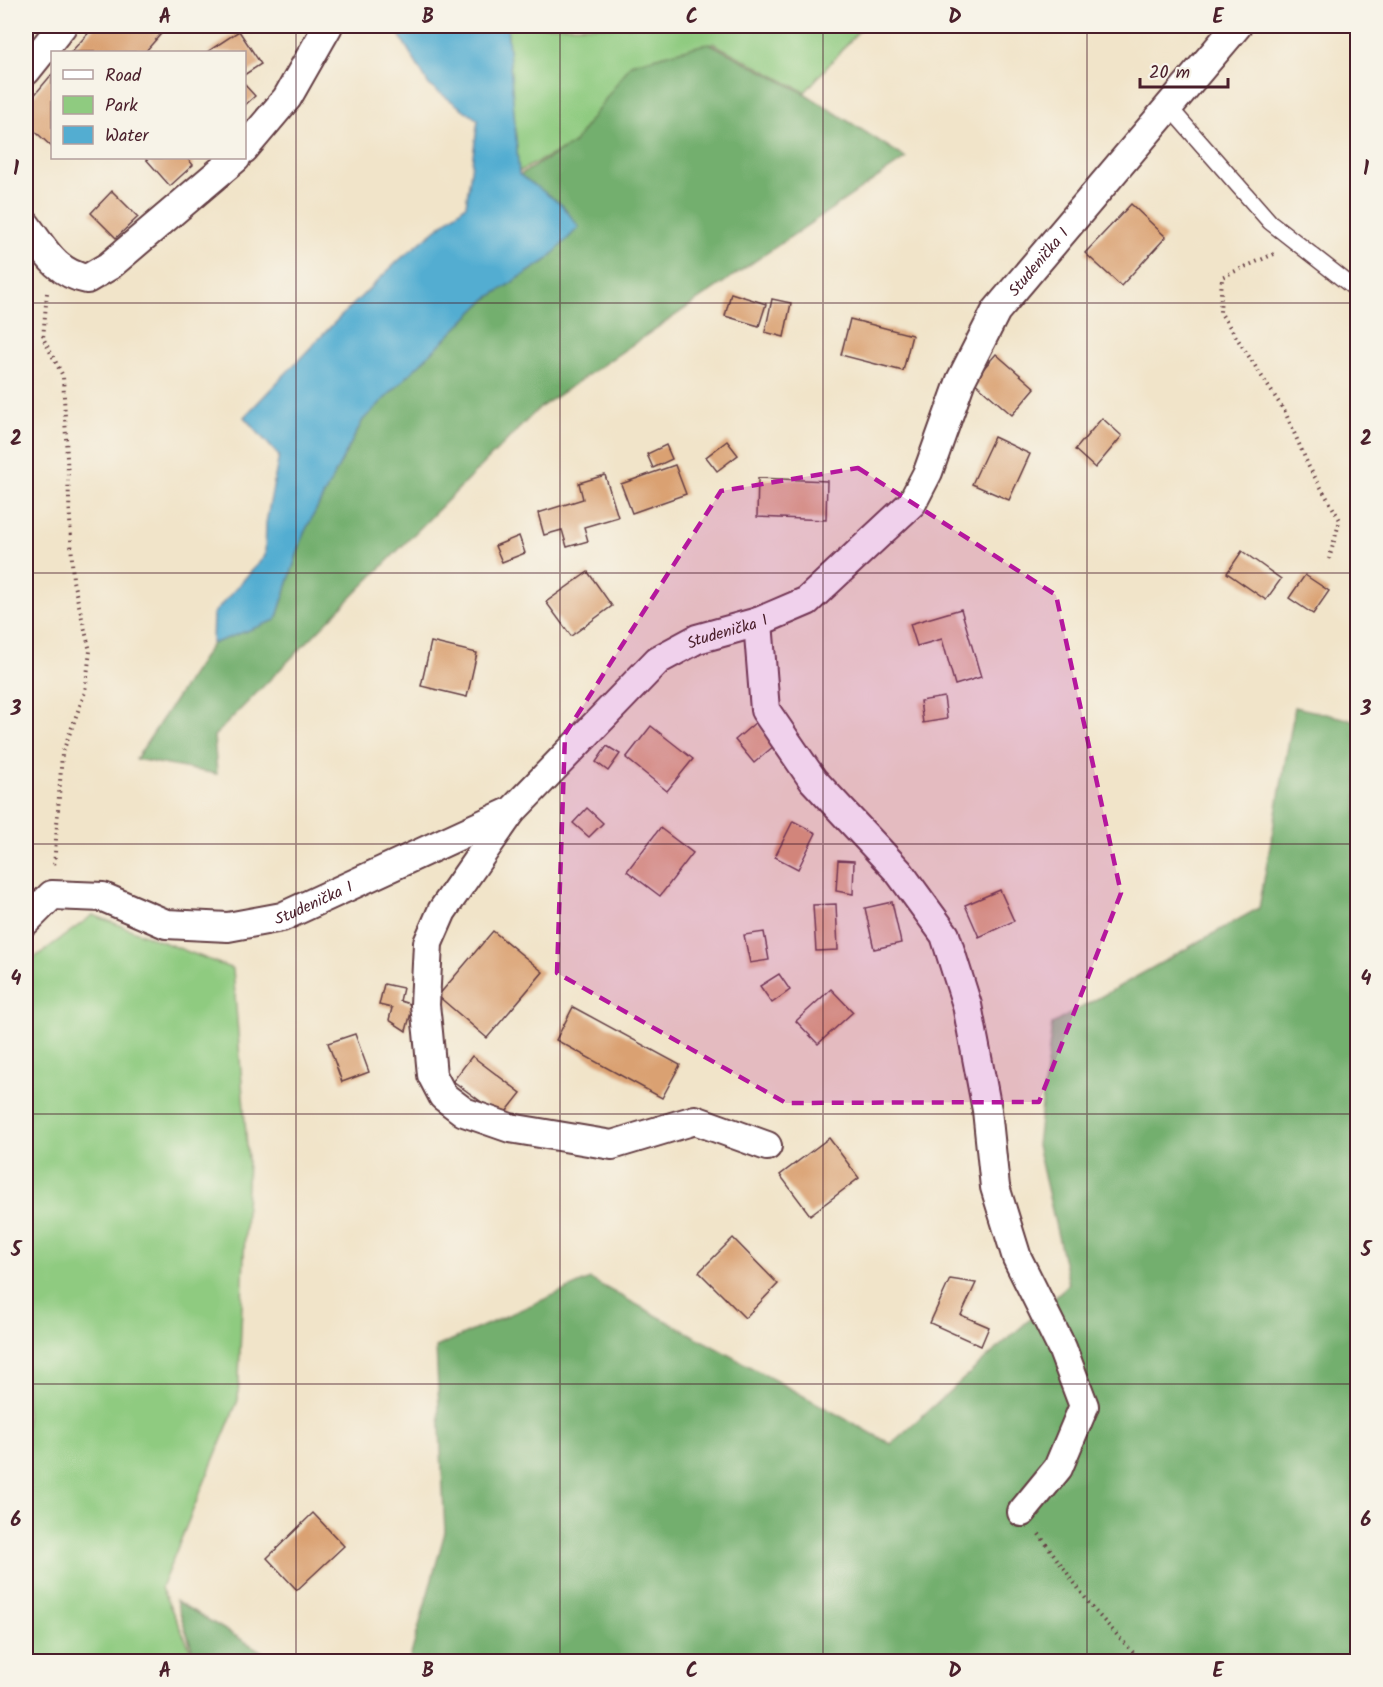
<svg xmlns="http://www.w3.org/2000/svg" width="1383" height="1687" font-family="Kalam,sans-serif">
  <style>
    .green { fill: #8fcb80; stroke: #6c7556; stroke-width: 1.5 }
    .forest { fill: #73af6e; stroke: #5e674c; stroke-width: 1.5 }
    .water { fill: #53add1; stroke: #4e667e; stroke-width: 1.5 }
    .building { fill: #daa172 }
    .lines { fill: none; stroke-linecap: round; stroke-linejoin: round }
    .lane-casing { stroke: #633d43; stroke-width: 18 }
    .street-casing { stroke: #633d43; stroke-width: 32 }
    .path { stroke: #633d43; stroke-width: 4; stroke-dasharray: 1.5 4.5; stroke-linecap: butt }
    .lane { stroke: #fff; stroke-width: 15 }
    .street { stroke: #fff; stroke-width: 28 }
    .marked { fill: #b5179e; fill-opacity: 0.2; stroke: #b5179e; stroke-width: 4.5; stroke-dasharray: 12 8; stroke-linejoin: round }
    .grid { fill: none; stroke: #4a1f2b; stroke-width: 1.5; stroke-opacity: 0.55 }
    .labels { text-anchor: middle; stroke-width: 4.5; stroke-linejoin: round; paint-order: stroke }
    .street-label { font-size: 16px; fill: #4a1f2b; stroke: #f7f3e8 }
    .neatline { fill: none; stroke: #4a1f2b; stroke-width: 2 }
    .grid-label { font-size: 20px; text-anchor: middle; font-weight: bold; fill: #4a1f2b }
  </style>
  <rect width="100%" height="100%" fill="#f7f3e8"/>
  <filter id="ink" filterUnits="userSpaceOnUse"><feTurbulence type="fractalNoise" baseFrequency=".0167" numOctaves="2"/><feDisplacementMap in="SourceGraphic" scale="12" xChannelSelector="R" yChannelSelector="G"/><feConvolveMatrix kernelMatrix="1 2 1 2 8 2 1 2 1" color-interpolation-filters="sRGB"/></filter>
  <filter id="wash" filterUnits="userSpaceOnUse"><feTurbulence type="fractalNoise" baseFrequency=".008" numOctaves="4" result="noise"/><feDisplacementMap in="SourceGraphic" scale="24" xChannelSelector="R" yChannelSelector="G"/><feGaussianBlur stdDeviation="1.35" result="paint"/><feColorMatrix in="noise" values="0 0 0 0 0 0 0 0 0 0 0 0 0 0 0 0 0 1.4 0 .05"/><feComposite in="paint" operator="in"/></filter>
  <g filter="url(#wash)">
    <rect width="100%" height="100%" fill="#f1e4c9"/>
    <!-- green -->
    <g class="green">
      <path d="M507 26H863L805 92 713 43 631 64 575 143 518 172Z"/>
      <path d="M93 915 233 969 248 1160 238 1400 161 1588 196 1661H26V964Z"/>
    </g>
    <!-- forest -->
    <g class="forest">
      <path d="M709 43 804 93 906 158 538 409 214 736 217 774 136 759 212 644 277 617 304 533 364 418 485 300 547 260 557 201 519 175 573 144 631 64Z"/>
      <path d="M1295 707 1357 721V1661L409 1662 445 1532 436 1347 590 1279 891 1444 1069 1284 1037 1145 1052 1024 1259 908Z"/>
      <path d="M176 1601 278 1661H196Z"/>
    </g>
    <!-- water -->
    <path class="water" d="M394 26H507L519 174 562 205 579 227 547 260 486 299 363 420 304 533 276 620 212 644 213 614 265 556 266 523 279 456 244 417 335 322 399 260 466 205 478 120 429 85Z"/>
    <g id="blocks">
      <!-- building -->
      <g class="building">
        <path d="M95 26H166L167 27 145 52H71Z"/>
        <path d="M239 31 261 64 244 75V52H207Z"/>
        <path d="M52 74V147L26 123V105Z"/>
        <path d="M244 84 255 96 244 106Z"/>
        <path d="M145 158H187L193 165 170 186Z"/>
        <path d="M112 191 138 217 116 238 91 213Z"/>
        <path d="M1131 204 1166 237 1121 286 1085 253Z"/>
        <path d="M731 293 766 304 759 326 725 316Z"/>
        <path d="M772 299 791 303 784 337 765 332Z"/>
        <path d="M850 319 912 335 903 371 841 355Z"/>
        <path d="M996 354 1035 388 1012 415 973 381Z"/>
        <path d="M1102 418 1122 436 1095 468 1075 450Z"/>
        <path d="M994 437 1030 454 1009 500 972 484Z"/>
        <path d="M727 441 738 455 717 471 706 457Z"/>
        <path d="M666 445 672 459 653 468 647 454Z"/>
        <path d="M675 465 686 494 632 513 621 484Z"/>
        <path d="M605 475 618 517 584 527 588 541 567 547 562 530 544 535 538 513 583 499 579 483Z"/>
        <path d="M758 478 827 481 826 520 757 517Z"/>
        <path d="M519 536 525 553 502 562 495 546Z"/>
        <path d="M1242 551 1281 579 1266 600 1227 573Z"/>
        <path d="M588 572 612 606 571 636 546 602Z"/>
        <path d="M1305 575 1329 591 1313 614 1289 598Z"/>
        <path d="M961 609 981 677 955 685 942 639 917 646 910 624Z"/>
        <path d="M431 642 477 653 467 697 421 686Z"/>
        <path d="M944 697 947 719 923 723 920 701Z"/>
        <path d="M756 722 775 745 754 763 735 740Z"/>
        <path d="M651 726 693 759 667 791 626 758Z"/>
        <path d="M607 746 620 754 608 771 596 762Z"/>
        <path d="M587 808 603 823 589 837 573 823Z"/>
        <path d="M793 821 816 833 798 869 775 857Z"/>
        <path d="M660 828 693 853 660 896 627 871Z"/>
        <path d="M838 860 854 861 853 894 836 891Z"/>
        <path d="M1000 890 1014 921 979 937 965 905Z"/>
        <path d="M892 902 901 943 874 949 865 908Z"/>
        <path d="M836 904 838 950 816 951 813 905Z"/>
        <path d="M493 931 543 972 487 1038 438 996Z"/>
        <path d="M764 932 769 960 750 963 744 935Z"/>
        <path d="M779 974 790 990 772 1003 760 986Z"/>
        <path d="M384 984 403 988 400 1001 413 1005 406 1031 389 1020 392 1008 379 1005Z"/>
        <path d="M831 989 853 1012 818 1044 796 1021Z"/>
        <path d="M573 1007 680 1065 662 1098 556 1040Z"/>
        <path d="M355 1034 369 1072 342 1082 328 1043Z"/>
        <path d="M472 1056 521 1093 502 1117 453 1081Z"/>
        <path d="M829 1138 859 1178 810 1215 780 1175Z"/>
        <path d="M733 1238 778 1284 745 1318 699 1272Z"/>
        <path d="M950 1279 976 1283 961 1315 989 1327 981 1346 930 1323Z"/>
        <path d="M313 1513 344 1546 297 1590 267 1558Z"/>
      </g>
    </g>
  </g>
  <g filter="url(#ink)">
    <use href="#blocks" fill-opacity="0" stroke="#633d43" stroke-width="1.5"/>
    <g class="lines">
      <!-- lane casing -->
      <g class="lane-casing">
        <path id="lane" d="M1169 107 1270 222 1358 291"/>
      </g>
      <!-- street casing -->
      <g class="street-casing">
        <g id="street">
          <path d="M26 71 62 26"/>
          <path d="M244 149 287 98 328 26"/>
          <path d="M26 225C44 249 55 273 87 279L109 266 236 158"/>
          <path d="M758 622 765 710 813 780 899 872 945 935 967 1005 987 1110 995 1187 1017 1258 1062 1348 1084 1406 1058 1468 1022 1512"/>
          <path d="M511 812 442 911 428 943 425 1005 428 1032 432 1075 443 1096 464 1112 510 1128 612 1145 695 1120 767 1146"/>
          <path id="s1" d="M26 921 52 895 103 897 166 924 228 927 282 917 512 811 658 660 697 639 758 622 807 601 912 503 928 472 961 380 996 311 1237 26"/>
        </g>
      </g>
      <!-- path -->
      <g class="path">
        <path d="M1274 254 1222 277 1220 312 1285 412 1309 467 1340 520 1329 559"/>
        <path d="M47 293 43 338 63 376 73 581 90 651 85 692 62 754 54 867"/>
        <path d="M1039 1534 1094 1610 1142 1662"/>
      </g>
      <!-- lane -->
      <use href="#lane" class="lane"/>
      <!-- street -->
      <use href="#street" class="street"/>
    </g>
  </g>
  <!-- marked area -->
  <path class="marked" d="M858 468 1056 595 1121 893 1039 1102 786 1103 557 973 565 734 721 491Z"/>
  <!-- grid -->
  <path class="grid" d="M296 26V1662M560 26V1662M823 26V1662M1087 26V1662M26 303H1358M26 573H1358M26 844H1358M26 1114H1358M26 1384H1358"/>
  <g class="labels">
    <!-- street labels -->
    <g class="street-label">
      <text dy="6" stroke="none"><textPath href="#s1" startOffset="1316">Studenička I</textPath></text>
      <text dy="6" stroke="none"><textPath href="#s1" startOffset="812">Studenička I</textPath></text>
      <text dy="6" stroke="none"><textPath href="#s1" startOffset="308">Studenička I</textPath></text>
    </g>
  </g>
  <!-- margin -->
  <rect width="1383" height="1687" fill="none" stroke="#f7f3e8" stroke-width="66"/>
  <!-- legend -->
  <rect x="51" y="51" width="195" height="108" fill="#f7f3e8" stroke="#b29e9c" stroke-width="1.5"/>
  <rect x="63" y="70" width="30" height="9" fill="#ffffff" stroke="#b29e9c" stroke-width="1.5"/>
  <text x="105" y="81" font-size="18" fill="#4a1f2b">Road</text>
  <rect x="63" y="96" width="30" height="18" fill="#8fcb80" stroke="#b29e9c" stroke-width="1.5"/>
  <text x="105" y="111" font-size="18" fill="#4a1f2b">Park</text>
  <rect x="63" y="126" width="30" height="18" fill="#53add1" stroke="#b29e9c" stroke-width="1.5"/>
  <text x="105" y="141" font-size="18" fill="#4a1f2b">Water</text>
  <!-- scale -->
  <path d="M1140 78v9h88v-9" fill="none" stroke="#4a1f2b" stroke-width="3"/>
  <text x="1149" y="78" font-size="18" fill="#4a1f2b" stroke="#f7f3e8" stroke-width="4.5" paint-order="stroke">20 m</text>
  <rect x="33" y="33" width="1317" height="1621" class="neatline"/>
  <g class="grid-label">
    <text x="165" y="23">A</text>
    <text x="428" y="23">B</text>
    <text x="692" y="23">C</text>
    <text x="955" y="23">D</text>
    <text x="1218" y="23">E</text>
    <text x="16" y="175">1</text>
    <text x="1366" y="175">1</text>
    <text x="16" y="445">2</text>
    <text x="1366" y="445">2</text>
    <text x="16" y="715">3</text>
    <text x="1366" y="715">3</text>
    <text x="16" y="985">4</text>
    <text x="1366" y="985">4</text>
    <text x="16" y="1256">5</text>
    <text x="1366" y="1256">5</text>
    <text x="16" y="1526">6</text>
    <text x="1366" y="1526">6</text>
    <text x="165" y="1677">A</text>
    <text x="428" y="1677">B</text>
    <text x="692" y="1677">C</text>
    <text x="955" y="1677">D</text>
    <text x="1218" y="1677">E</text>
  </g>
</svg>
